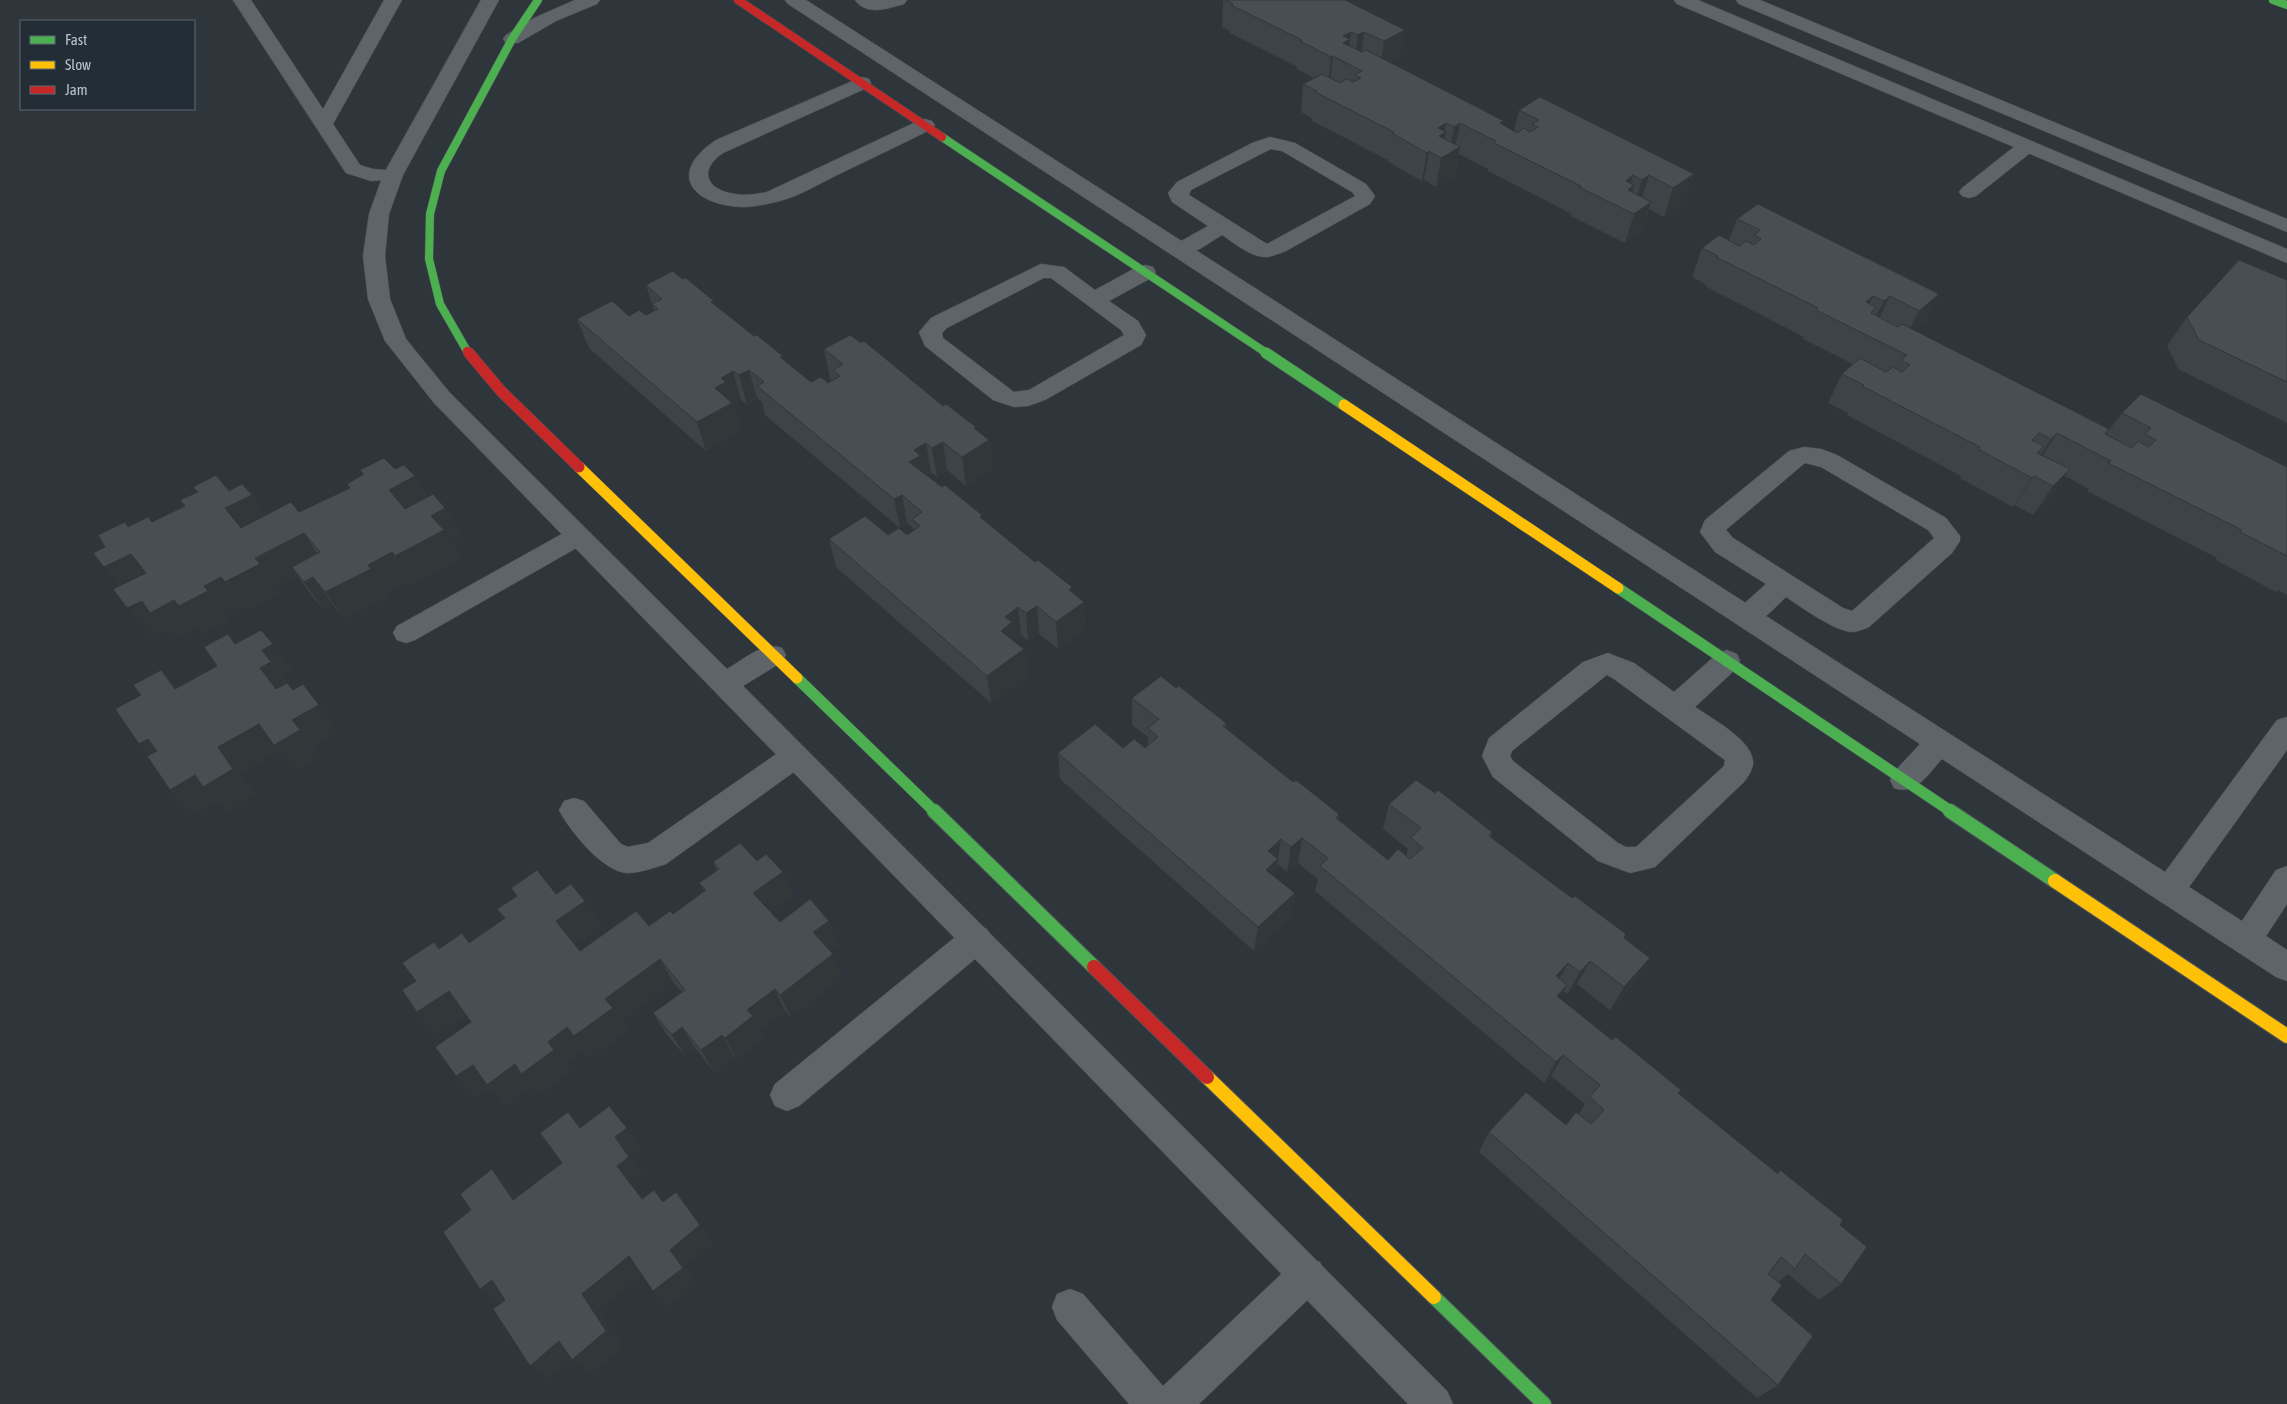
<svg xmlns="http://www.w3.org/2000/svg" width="2287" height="1404" font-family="'Asap Condensed',sans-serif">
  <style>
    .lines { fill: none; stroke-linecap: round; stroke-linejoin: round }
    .lane-casing { stroke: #4c5256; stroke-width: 1 }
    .street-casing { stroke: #4c5256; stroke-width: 1 }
    .fast-far2-casing { stroke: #4c5256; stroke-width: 9 }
    .fast-far1-casing { stroke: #4c5256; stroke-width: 12 }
    .fast-casing { stroke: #4c5256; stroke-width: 16 }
    .slow-far1-casing { stroke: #4c5256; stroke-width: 12 }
    .slow-casing { stroke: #4c5256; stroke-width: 16 }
    .jam-far2-casing { stroke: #4c5256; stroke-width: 9 }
    .jam-far1-casing { stroke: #4c5256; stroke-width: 12 }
    .jam-casing { stroke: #4c5256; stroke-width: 16 }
    .lane { fill: #5f6469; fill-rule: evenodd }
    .street { fill: #5f6469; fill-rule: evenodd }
    .fast-far2 { stroke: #4caf50; stroke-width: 8 }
    .fast-far1 { stroke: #4caf50; stroke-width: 11 }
    .fast { stroke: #4caf50; stroke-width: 14 }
    .slow-far1 { stroke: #ffc107; stroke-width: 11 }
    .slow { stroke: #ffc107; stroke-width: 14 }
    .jam-far2 { stroke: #c62828; stroke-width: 8 }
    .jam-far1 { stroke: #c62828; stroke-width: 11 }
    .jam { stroke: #c62828; stroke-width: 14 }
    .wall { fill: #3e4347 }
    .shaded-wall { fill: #323739 }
    .building { fill: #484e52; stroke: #323739 }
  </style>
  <rect width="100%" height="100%" fill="#2f363b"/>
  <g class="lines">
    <!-- lane casing -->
    <g class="lane-casing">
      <g id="lane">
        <path d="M233 0H251L323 109 384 0H402L333 124 360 165 373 169 400 171 403 175 400 179 371 181 346 173Z"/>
        <path d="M855 0H907L904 4C889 8 867 17 855 0Z"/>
        <path d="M862 77 869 79 871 83 869 87 723 153C698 170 706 190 735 194 746 196 757 194 767 192L918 121 925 119 932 121 935 125 932 129C900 145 868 160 835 176 817 185 799 196 780 201 767 204 755 207 742 207 692 205 666 173 716 140Z"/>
        <path d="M1270 137 1295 143 1366 184 1375 196 1370 204 1286 251C1280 253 1274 256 1267 257 1252 258 1234 243 1222 235 1208 243 1190 259 1174 255L1171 250 1174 245 1208 226 1172 202 1168 193 1177 182 1252 143ZM1271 149 1282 151 1352 192 1355 196 1267 244 1189 195 1191 190Z"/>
        <path d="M2027 140 2034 142 2037 146 2034 150 1976 196 1969 198 1962 196 1959 192 1962 188 2020 142Z"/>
        <path d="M1041 264 1064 267 1095 290 1137 267 1145 265 1153 267 1156 272 1153 277 1109 301 1138 321 1146 335 1141 345 1045 400 1028 406 1014 407 993 400 925 346 919 332 931 318ZM1044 278H1051L1121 330 1124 335 1029 390 1014 392 943 338 942 333 947 328Z"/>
        <path d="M1804 447 1821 449 1837 455 1946 518 1960 536V541L1952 553 1869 627C1864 629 1859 631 1854 632 1837 633 1801 607 1786 597 1772 610 1757 630 1737 624L1733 617 1737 610 1766 584 1715 552 1700 532 1705 520 1789 451ZM1805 463 1821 467 1928 530 1934 538 1852 611 1843 608 1733 538 1726 530Z"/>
        <path d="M578 527 587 530 591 536 587 542 415 640 406 643 397 640 393 633 397 626 569 530Z"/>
        <path d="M1727 650 1737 654 1740 661 1737 668 1695 707C1712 719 1751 739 1753 761 1754 768 1748 777 1744 782L1655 867 1630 873 1598 861 1493 777 1482 756 1489 738 1583 662 1608 653 1618 657 1634 663 1674 692 1717 654ZM1607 675 1614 679 1725 760 1724 766 1636 847H1626L1618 843 1513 761 1510 756 1512 751Z"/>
        <path d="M795 744 805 748 809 756 805 764 666 864C654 868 639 873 627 873 603 872 569 830 559 810L564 801 574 798 584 801 621 844 628 847 648 843 785 748Z"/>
        <path d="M976 925 987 929 991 939 987 949 799 1106 787 1111 775 1106 770 1095 775 1084 965 929Z"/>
        <path d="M1307 1257 1320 1262 1325 1275 1320 1288 1199 1404H1129L1057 1320 1052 1307 1057 1294 1070 1289 1083 1294 1163 1386 1294 1262Z"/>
      </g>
    </g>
    <!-- street casing -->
    <g class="street-casing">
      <g id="street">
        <path d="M481 0H499L403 175 389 214 385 256 390 299 406 339 450 393 727 669C743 660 763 641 782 648L786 655 782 662 743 686 1447 1391 1453 1404H1408L434 403 385 341 368 299 363 256 369 214 383 175Z"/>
        <path d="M575 0H600L597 4 556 21 518 43H506L503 39 506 35 534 18Z"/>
        <path d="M785 0H806L2165 872 2277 720 2287 717V750L2189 887 2242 921 2276 870 2287 866V904L2266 936 2287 950V981L2276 977 1942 759C1928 774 1916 796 1894 788L1890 780 1894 772 1920 744 788 4Z"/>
        <path d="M1674 0H1698L2287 249V263L1677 4Z"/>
        <path d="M1736 0H1760L2287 219V232L1739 4Z"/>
      </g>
    </g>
    <!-- fast-far2 casing -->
    <g class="fast-far2-casing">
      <g id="fast-far2">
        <path d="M2273 0 2287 5"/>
        <path d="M942 137 1268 354"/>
        <path d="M467 351 440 304 429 259 430 214 441 171 512 39 538 0"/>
      </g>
    </g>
    <!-- fast-far1 casing -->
    <g class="fast-far1-casing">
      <g id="fast-far1">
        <path d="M1266 353 1344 405"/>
        <path d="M1618 588 1952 812"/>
        <path d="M797 678 935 812"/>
      </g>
    </g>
    <!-- fast casing -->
    <g class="fast-casing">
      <g id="fast">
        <path d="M934 811 1094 967"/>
        <path d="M1950 811 2055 881"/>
        <path d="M1434 1297 1544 1404"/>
      </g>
    </g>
    <!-- slow-far1 casing -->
    <g class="slow-far1-casing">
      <g id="slow-far1">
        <path d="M1344 405 1618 588"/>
        <path d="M579 467 797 678"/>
      </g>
    </g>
    <!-- slow casing -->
    <g class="slow-casing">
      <g id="slow">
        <path d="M2055 881 2287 1036"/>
        <path d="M1207 1077 1434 1297"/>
      </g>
    </g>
    <!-- jam-far2 casing -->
    <g class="jam-far2-casing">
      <g id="jam-far2">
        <path d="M738 0 942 137"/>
        <path d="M467 351 470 354"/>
      </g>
    </g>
    <!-- jam-far1 casing -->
    <g class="jam-far1-casing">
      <path id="jam-far1" d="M469 353 501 391 579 467"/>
    </g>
    <!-- jam casing -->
    <g class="jam-casing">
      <path id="jam" d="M1094 967 1207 1077"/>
    </g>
    <!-- lane -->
    <use href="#lane" class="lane"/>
    <!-- street -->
    <use href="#street" class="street"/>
    <!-- fast-far2 -->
    <use href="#fast-far2" class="fast-far2"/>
    <!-- fast-far1 -->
    <use href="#fast-far1" class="fast-far1"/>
    <!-- fast -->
    <use href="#fast" class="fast"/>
    <!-- slow-far1 -->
    <use href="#slow-far1" class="slow-far1"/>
    <!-- slow -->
    <use href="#slow" class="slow"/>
    <!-- jam-far2 -->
    <use href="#jam-far2" class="jam-far2"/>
    <!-- jam-far1 -->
    <use href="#jam-far1" class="jam-far1"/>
    <!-- jam -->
    <use href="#jam" class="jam"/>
  </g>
  <!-- wall -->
  <g class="wall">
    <path d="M1223 0H1345L1401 58 1392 63 1514 131 1519 110 1694 174 1684 202 1664 217 1649 209 1642 231 1625 243 1571 216 1572 214 1488 171V169L1459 154 1454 176 1436 187 1424 180 1422 181 1388 162V160L1312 121 1313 119 1301 112 1303 84 1314 78 1297 69V67L1230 33V31L1222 27Z"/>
    <path d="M1737 219 1939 294 1924 323 1915 330 2106 434 2122 413 2287 467V595L2278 590 2276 592 2216 560 2217 558 2087 491 2089 489 2065 476 2049 498 2033 515 2015 505 2013 507 1960 478 1961 476 1847 415 1848 413 1828 403 1842 374 1853 364 1803 339 1804 337 1705 286V284L1692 277 1702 248 1729 240Z"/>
    <path d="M2287 280V423L2178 369 2167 346 2187 317Z"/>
    <path d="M646 285 715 305 811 382 828 383 832 380 830 378 824 349 943 406 976 427V430L989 440 992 468 966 486 947 470 937 477 931 472 926 475 1084 602 1086 629 1058 649 1039 634 1028 641 1021 635 1014 640 1015 642 1024 649 1027 676 991 703 836 567 829 539 888 535H907L914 530V529L907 523 900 528 765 415 762 402 757 398 747 404 741 400 733 405 741 431 706 451 589 348 577 319 629 316 646 315 654 311Z"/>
    <path d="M395 469 427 497 445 508 461 536 451 542 460 558 412 584 409 580 386 593 389 597 344 619 333 605 323 609 311 595 297 575 276 586 280 592 247 610 243 605 226 614 230 619 202 634 197 628 174 640 164 629 151 636 120 586 105 547 129 526 152 522 184 506 197 492 193 487 229 491 266 515 299 512 350 488 347 484 363 475 360 470Z"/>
    <path d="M1176 688 1226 723V728L1293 782 1339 814 1338 819 1388 860 1406 856 1408 849 1383 829 1389 804 1435 793 1492 832 1491 837 1624 938 1636 981 1610 1010 1577 984 1567 994 1563 991 1560 998 1777 1173 1780 1170 1840 1225 1841 1284 1819 1300 1788 1274 1778 1282 1771 1300 1778 1385 1757 1398 1479 1152 1489 1132 1566 1125 1579 1114 1585 1104 1551 1076 1544 1083 1315 891 1318 879 1298 863 1287 872 1278 864 1277 865 1275 877 1295 893 1291 917 1254 951 1060 779 1058 753 1123 748H1145L1148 745V737L1132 725V698Z"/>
    <path d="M757 861 783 872 793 896 771 912 780 922 829 921 838 945 829 951 841 978 791 1017 785 1011 760 1031 764 1038 737 1059 734 1056 714 1072 696 1049 686 1057 667 1035 653 1013 682 992 673 982 621 1020 628 1030 591 1057 584 1049 565 1063 571 1072 540 1094 532 1086 506 1105 490 1088 476 1097 471 1022 466 1015 438 1035 417 1012 416 981 434 942 440 949 469 943 505 918 497 909 556 894 585 901 601 925 574 944 580 951 649 926 673 914 704 891 699 883 717 871 713 862Z"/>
  </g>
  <!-- shaded-wall -->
  <g class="shaded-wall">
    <path d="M1405 30 1401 58 1380 70 1384 41Z"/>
    <path d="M1351 32 1350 39 1347 64 1340 60 1343 36Z"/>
    <path d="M1364 32 1361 60 1354 63 1358 35Z"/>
    <path d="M1333 56 1330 85 1328 86 1331 57Z"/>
    <path d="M1446 123 1444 133 1446 132 1441 158 1438 128Z"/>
    <path d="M1460 123 1455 149 1460 147 1454 176 1436 187 1441 158 1449 153 1454 127Z"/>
    <path d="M1429 151 1424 180 1422 181 1427 153Z"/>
    <path d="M1694 174 1684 202 1664 217 1673 188Z"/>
    <path d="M1633 175 1629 189 1634 185 1627 210 1626 181Z"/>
    <path d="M1649 175 1640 204 1633 209 1642 180Z"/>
    <path d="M1651 202 1642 231 1625 243 1634 214Z"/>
    <path d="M1939 294 1924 323 1904 340 1919 311Z"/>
    <path d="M1873 296 1859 325 1866 302Z"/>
    <path d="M1890 296 1876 325 1869 330 1884 301Z"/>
    <path d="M749 370 757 398 747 404 739 375Z"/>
    <path d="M733 371 741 400 733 405 741 431 706 451 697 422 721 378Z"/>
    <path d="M976 427 978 447 989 440 992 468 966 486 962 457 974 428Z"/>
    <path d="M2057 433 2038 462 2032 468 2051 439Z"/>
    <path d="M943 442 947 470 937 477 932 448Z"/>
    <path d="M926 443 931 472 923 476 909 462 914 450Z"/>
    <path d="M2070 469 2049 498 2033 515 2053 486Z"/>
    <path d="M415 476 431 505 405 519 389 490Z"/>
    <path d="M2034 476 2015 505 2013 507 2032 478Z"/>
    <path d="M252 495 272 524 246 537 225 508Z"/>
    <path d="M902 495 907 523 900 528 894 499Z"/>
    <path d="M445 508 461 536 451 542 460 558 412 584 395 556 431 516Z"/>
    <path d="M304 533 322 562 292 567 297 575 276 586 280 592 247 610 243 605 226 614 230 619 202 634 197 628 174 640 164 629 151 636 127 608 142 601 204 586Z"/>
    <path d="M392 552 409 580 386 593 389 597 344 619 325 592 368 565Z"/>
    <path d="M131 554 154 582 128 595 104 567Z"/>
    <path d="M313 577 333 605 323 609 304 582Z"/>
    <path d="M1072 587 1074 609 1084 602 1086 629 1058 649 1056 622 1069 590Z"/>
    <path d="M1037 606 1039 634 1028 641 1026 613Z"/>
    <path d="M1018 607 1021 635 1014 640 1015 650 1001 631 1005 617Z"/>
    <path d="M273 644 294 672 283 677 292 689 282 695 297 715 260 668 262 650Z"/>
    <path d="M1024 649 1027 676 991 703 987 676Z"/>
    <path d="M161 670 185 697 175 689Z"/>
    <path d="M319 705 339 731 313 747 321 757 296 771 279 752 241 773 256 795 227 812 218 802 195 816 170 790 218 747 259 724 292 720Z"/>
    <path d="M148 739 173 765 164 770 139 744Z"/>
    <path d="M1302 838 1298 863 1287 872 1291 847Z"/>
    <path d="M1281 839 1274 883 1262 894 1268 851Z"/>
    <path d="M783 872 793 896 764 917 753 893Z"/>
    <path d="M1295 893 1291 917 1254 951 1258 927Z"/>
    <path d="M585 901 601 925 572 945 556 921Z"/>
    <path d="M829 921 838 945 823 956 813 932Z"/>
    <path d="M833 954 841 978 791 1017 780 995Z"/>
    <path d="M1650 958 1636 981 1610 1010 1624 987Z"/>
    <path d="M660 959 673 982 621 1020 628 1030 591 1057 574 1036 605 999Z"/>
    <path d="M1590 961 1577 984 1567 994 1580 972Z"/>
    <path d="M1568 963 1556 986V976Z"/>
    <path d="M1567 985 1555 1007 1557 996Z"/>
    <path d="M775 989 785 1011 760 1031 764 1038 737 1059 725 1038 747 1010Z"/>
    <path d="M449 991 469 1014 438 1035 417 1012Z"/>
    <path d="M567 1027 584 1049 565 1063 571 1072 540 1094 532 1086 506 1105 490 1088 476 1097 456 1076 473 1065 515 1064 548 1042Z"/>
    <path d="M682 1027 696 1049 686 1057 672 1035Z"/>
    <path d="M722 1035 734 1056 714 1072 701 1050Z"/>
    <path d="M1563 1055 1551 1076 1544 1083 1556 1062Z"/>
    <path d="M609 1106 642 1148 631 1157 644 1176 633 1185 657 1217 642 1199 617 1166 615 1137Z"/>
    <path d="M492 1169 512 1188 533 1218 513 1200Z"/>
    <path d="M676 1192 714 1243 685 1267 697 1284 669 1307 653 1291 670 1250Z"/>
    <path d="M629 1256 645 1273 600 1310 624 1346 591 1374 573 1360 550 1379 530 1366 559 1341 582 1294Z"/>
    <path d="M492 1280 513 1296 501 1305 480 1289Z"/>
  </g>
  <!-- building -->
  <g class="building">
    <path d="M1225 0H1345L1405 30 1384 41 1364 32 1358 35 1351 32 1343 36 1350 39 1343 43 1362 52 1366 50 1504 121 1500 123 1517 133 1524 128 1530 132 1538 127 1532 124 1539 120 1519 110 1540 97 1694 174 1673 188 1649 175 1642 180 1633 175 1626 181 1634 185 1628 190 1651 202 1634 214 1579 187 1581 186 1494 143 1496 141 1460 123 1454 127 1446 123 1438 128 1446 132 1439 136 1460 147 1441 158 1429 151 1427 153 1392 133 1394 132 1315 92 1317 91 1303 84 1322 74 1340 83 1346 79 1353 82 1361 78 1354 75 1362 71 1333 56 1331 57 1300 41 1302 40 1231 5 1233 4Z"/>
    <path d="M1758 204 1939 294 1919 311 1890 296 1884 301 1873 296 1866 302 1876 307 1871 313 1898 327 1902 324 2109 429 2105 434 2132 448 2138 441 2148 447 2156 440 2145 434 2151 428 2122 413 2141 394 2287 467V556L2240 532 2242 530 2108 463 2111 461 2057 433 2051 439 2039 433 2032 440 2044 446 2037 453 2070 469 2053 486 2034 476 2032 478 1978 449 1980 447 1862 386 1864 385 1842 374 1860 358 1886 372 1893 367 1902 372 1910 365 1901 360 1907 355 1816 310 1818 308 1716 257 1718 256 1702 248 1719 235 1739 246 1746 241 1754 245 1761 239 1754 235 1760 230 1737 219Z"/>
    <path d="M2239 260 2287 280V382L2199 340 2187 317Z"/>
    <path d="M673 271 682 279 686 278 714 301 711 302 754 336 757 335 783 356 780 357 811 382 821 377 828 383 840 376 833 370 843 364 824 349 850 335 861 343 864 341 943 406 946 404 976 427 974 428 989 440 962 457 943 442 932 448 926 443 914 450 920 456 909 462 942 487 945 485 982 515 980 517 1035 562 1038 560 1072 587 1069 590 1084 602 1056 622 1037 606 1026 613 1018 607 1005 617 1012 622 1001 631 1024 649 987 676 829 539 865 516 888 535 899 528 907 535 920 526 912 519 922 512 902 495 894 499 757 386 764 382 749 370 739 375 733 371 721 378 726 382 715 388 732 403 697 422 577 319 612 301 629 316 639 310 646 315 658 309 652 304 662 299 646 285Z"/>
    <path d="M384 458 395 469 404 465 415 476 389 490 405 509 433 494 445 508 431 516 444 530 395 556 392 552 368 565 371 569 325 592 313 577 304 582 292 567 320 552 304 533 255 558 260 564 225 582 221 577 204 586 208 591 179 606 174 600 150 613 142 601 127 608 113 589 146 573 131 554 104 567 93 553 105 547 98 535 125 522 128 527 148 517 152 522 185 506 180 500 198 492 193 487 216 475 229 491 242 484 252 495 225 508 241 528 291 502 299 512 350 488 347 484 364 474 360 470Z"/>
    <path d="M261 630 273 644 262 650 271 662 260 668 276 689 287 683 293 690 303 684 319 705 292 720 300 730 274 745 259 724 218 747 233 769 203 787 195 775 170 790 147 756 157 751 148 739 139 744 115 709 141 695 133 685 161 670 175 689 217 666 204 647 228 634 235 644Z"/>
    <path d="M1161 676 1176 688 1179 686 1226 723 1223 726 1293 782 1296 780 1339 814 1336 818 1388 860 1398 849 1410 859 1423 848 1411 838 1421 828 1389 804 1416 780 1435 793 1438 790 1492 832 1489 836 1572 898 1575 896 1626 934 1624 938 1650 958 1624 987 1590 961 1580 972 1568 963 1556 976 1567 985 1557 996 1612 1040 1616 1037 1681 1090 1678 1093 1778 1174 1780 1170 1843 1220 1840 1225 1867 1247 1841 1284 1805 1254 1795 1269 1781 1257 1768 1274 1782 1285 1771 1300 1813 1336 1778 1385 1489 1132 1526 1092 1566 1125 1576 1112 1591 1124 1604 1110 1590 1097 1600 1085 1563 1055 1556 1062 1320 866 1328 858 1302 838 1291 847 1281 839 1268 851 1278 859 1266 870 1295 893 1258 927 1058 753 1095 724 1123 748 1134 739 1145 748 1158 737 1148 728 1159 719 1132 698Z"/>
    <path d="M740 843 757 861 766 854 783 872 753 893 780 922 810 899 829 921 813 932 833 954 780 995 775 989 747 1010 753 1016 725 1038 722 1035 701 1050 682 1027 672 1035 653 1013 685 990 660 959 605 999 613 1008 574 1036 567 1027 548 1042 554 1050 521 1074 515 1064 487 1085 473 1065 456 1076 435 1047 471 1022 449 991 417 1012 402 990 416 981 402 963 434 942 439 949 462 933 469 943 505 918 497 909 517 896 511 888 537 870 556 894 571 884 585 901 556 921 580 951 636 911 649 926 670 911 673 914 706 890 699 883 719 869 713 862Z"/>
    <path d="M609 1106 627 1128 615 1137 629 1157 617 1166 642 1199 654 1190 663 1202 676 1192 700 1225 670 1250 683 1268 653 1291 629 1256 582 1294 606 1331 572 1360 559 1341 530 1366 493 1309 505 1300 492 1280 480 1289 443 1232 471 1210 460 1194 492 1169 513 1200 562 1163 540 1133 568 1112 580 1128Z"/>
  </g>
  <!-- legend -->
  <rect x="20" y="20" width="175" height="90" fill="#222d36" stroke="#5f6972"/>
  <rect x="30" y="36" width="25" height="8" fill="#4caf50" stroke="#5f6972"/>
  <text x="65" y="45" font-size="15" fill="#bac3cb">Fast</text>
  <rect x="30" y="61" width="25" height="8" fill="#ffc107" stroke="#5f6972"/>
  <text x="65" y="70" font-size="15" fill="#bac3cb">Slow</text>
  <rect x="30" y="86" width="25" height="8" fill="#c62828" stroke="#5f6972"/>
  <text x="65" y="95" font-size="15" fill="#bac3cb">Jam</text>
</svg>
